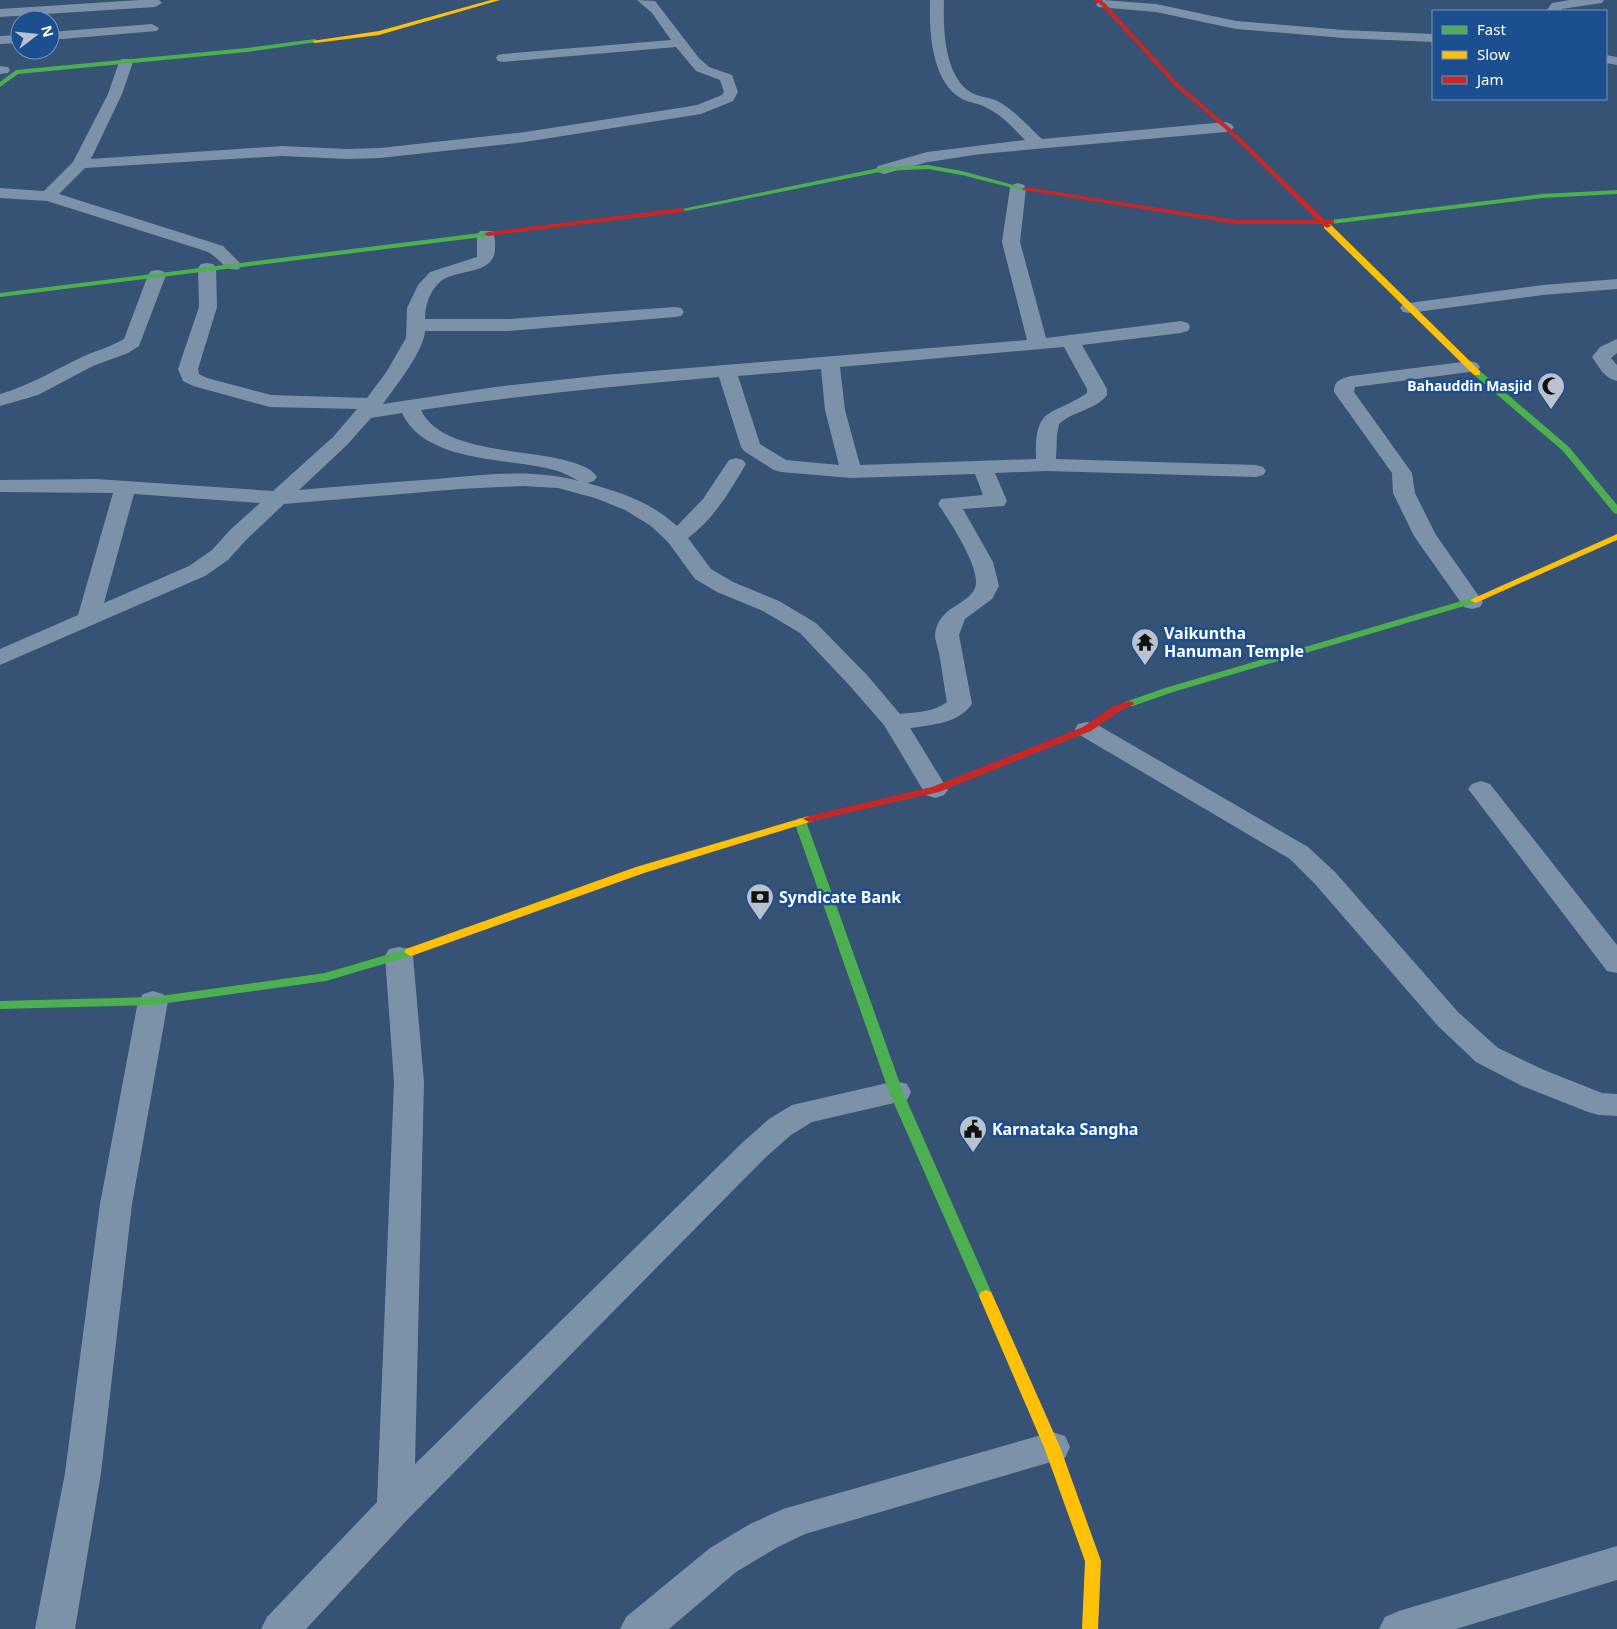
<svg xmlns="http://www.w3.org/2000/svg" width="1617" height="1629" font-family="'Noto Sans',sans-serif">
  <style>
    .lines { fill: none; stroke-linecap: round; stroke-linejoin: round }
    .street { fill: #7d92a8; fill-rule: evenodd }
    .fast { fill: #4caf50; fill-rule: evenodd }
    .slow { fill: #ffc107; fill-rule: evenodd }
    .jam { fill: #c62828; fill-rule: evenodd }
    .labels { text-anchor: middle; stroke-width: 5; stroke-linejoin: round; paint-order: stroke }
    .far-poi-label { font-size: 14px; font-weight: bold; fill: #fff; stroke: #1b4f8f; text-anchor: end }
    .poi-label { font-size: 16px; font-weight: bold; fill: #fff; stroke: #1b4f8f; text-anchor: start }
  </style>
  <rect width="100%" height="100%" fill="#365274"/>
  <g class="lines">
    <!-- street -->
    <g class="street">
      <path d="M140 0H159L162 3 155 7 0 17V9Z"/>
      <path d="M637 0 655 1 699 58 709 67 732 75 738 92 733 101 701 114 525 142 380 158 347 159 282 156 85 168 59 194 223 246 242 265 239 269C225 272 222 261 211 254 207 251 201 250 196 248L47 201 0 198V188L44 191 73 162 108 94 119 62 121 59H131L133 62 122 94 91 159 282 146 347 149 380 148 525 132 679 108 697 105 722 95 724 92 720 80 696 71 676 47 503 62 498 61 496 58 498 55 503 54 671 40 652 13Z"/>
      <path d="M930 0H944C943 28 944 77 972 93 981 98 992 97 1001 103 1017 113 1028 126 1042 139L1226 122 1231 124 1234 127 1231 130 1226 132 981 154 928 162 884 174 878 172 876 169 878 166 927 152 1025 140C1014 129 1002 115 987 108 979 103 970 103 962 99 931 82 929 30 930 0Z"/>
      <path d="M1103 0 1156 4 1236 21 1343 30 1433 34V42L1343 38 1236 29 1156 12 1098 7 1096 4Z"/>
      <path d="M1570 0H1604L1602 3 1561 9 1560 11H1546L1552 3Z"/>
      <path d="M152 24 159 28 157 31 50 40V32Z"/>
      <path d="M20 35V43L0 44V36Z"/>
      <path d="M1606 55 1617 57V65L1606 63Z"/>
      <path d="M0 66 8 67 10 70 8 73 0 74Z"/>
      <path d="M1018 183 1024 185 1026 188 1020 242 1046 338 1181 321 1188 323 1190 327 1188 331 1181 333 1082 345 1107 389V395C1096 410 1073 411 1059 424L1057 435 1056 459 1256 465 1263 467 1266 471 1263 475 1256 477 1046 471 995 473 1007 501 1004 506 963 509 993 562 999 586 992 599 965 619 959 635 972 704C959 723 932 725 910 728L948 790 944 795 935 798 926 795 884 725 849 685 800 633 763 611 717 592 695 579 668 542 651 526 625 510 595 498 558 488 523 486 460 489 284 504 246 540 228 560 205 576 0 665V649L78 615 113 493 0 492V480L96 479 273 491 333 437 357 409 270 407 193 386 183 381 178 369 199 307 198 268 201 264 207 263 213 264 216 268 217 307 198 369 199 374 207 378 271 395 367 398 387 371 406 338 407 308 418 285 430 272 477 257V235L480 231H492C495 236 495 241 495 246 497 276 458 268 441 281 430 290 425 305 425 319H509L675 307 681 308 684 312 681 316 675 317 509 331H425C424 351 395 387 383 404L495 387 604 375 1027 340 1002 242 1010 188 1012 185ZM1064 347 1087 389V393C1050 418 1035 404 1036 459L860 465 845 410 840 367ZM821 369 825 410 839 465 786 460 760 444 738 376ZM719 377 741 447 744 451 774 470 781 472 851 478 975 474 983 495 941 499 938 504C948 519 985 573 974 590 965 606 938 607 935 635 935 640 938 648 939 653 942 670 944 686 947 702 934 712 917 712 900 714L867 675 816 623 779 601 733 582 711 569 688 538C714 519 730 491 746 464L743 460 736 458 729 460 703 499 677 526C651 502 620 492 587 483L594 481 597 477C591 467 575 463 564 460 524 449 440 452 421 410 520 395 619 386 719 377ZM402 413C424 462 505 458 550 469 561 471 569 476 579 481 533 468 483 475 437 479 391 482 345 486 299 490L347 445 371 418ZM134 494 260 503 230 530 212 550 189 566 104 603Z"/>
      <path d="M157 270 163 271 166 275 139 346 128 353 93 366 38 395 0 406V394C28 386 51 372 78 359 93 351 109 348 124 339L148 275 151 271Z"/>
      <path d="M1617 279V289L1543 295 1409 313 1403 312 1400 308 1403 304 1409 303 1543 285Z"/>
      <path d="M1617 339V353L1611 358 1617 365V381C1604 378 1599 367 1592 357L1600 347Z"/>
      <path d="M1470 361 1477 363 1480 367 1477 371 1355 387 1354 392 1412 473 1415 493 1436 535 1483 602 1480 607 1472 609 1464 607 1414 536 1393 493 1392 473 1334 392C1334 380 1341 379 1351 376Z"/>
      <path d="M1087 722 1096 724 1308 847 1335 872 1458 1012 1498 1048 1544 1070 1602 1093 1617 1094V1116L1599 1115 1588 1112 1522 1086 1476 1062 1438 1026 1315 884 1290 859 1078 734 1075 729 1078 724Z"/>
      <path d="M1481 781 1490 784 1617 945V973L1607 971 1472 794 1468 789 1472 784Z"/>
      <path d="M399 947 409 949 413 956 424 1082 415 1464 743 1142 769 1119 792 1105 896 1081 907 1084 911 1092 907 1100 812 1122 791 1135 765 1158 408 1519 306 1629H261L267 1617 377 1502 394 1082 385 956 389 949Z"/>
      <path d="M153 991 163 994 168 1001 132 1204 101 1473 75 1629H35L65 1473 100 1204 138 1001 143 994Z"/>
      <path d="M1052 1432 1065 1436 1070 1447 1065 1458 805 1534 776 1548 736 1572 669 1629H620L626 1617 710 1548 750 1524 783 1509Z"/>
      <path d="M1617 1546V1580L1456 1629H1379L1385 1617 1399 1611Z"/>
    </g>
    <!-- fast -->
    <g class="fast">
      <path d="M315 39 318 41 317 42 247 52 18 74 0 87V82L16 70 247 48Z"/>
      <path d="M928 165 962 171 1028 189 1025 191 962 175 928 169 884 171 681 212 677 210 884 167Z"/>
      <path d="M1617 190V194L1542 198 1331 224 1327 222 1331 220 1542 194Z"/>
      <path d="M488 232 492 234 491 236 0 297V293Z"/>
      <path d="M1474 371H1480L1569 447 1617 505V514L1614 513 1563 451 1474 375Z"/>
      <path d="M1475 597 1480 600 1478 602 1173 692 1133 706H1125L1124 704 1125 702 1165 688Z"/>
      <path d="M800 818 806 821 903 1092 993 1296 991 1300 986 1302 981 1300 979 1296 889 1092 794 821Z"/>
      <path d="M410 948 416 952 414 955 326 981 153 1005 0 1009V1001L153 997 325 973Z"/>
    </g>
    <!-- slow -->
    <g class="slow">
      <path d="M491 0H500L379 35 315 43 312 41 379 31Z"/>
      <path d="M1324 224H1330L1480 371V375H1474L1324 228Z"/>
      <path d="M1617 534V540L1478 602 1475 603 1470 600Z"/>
      <path d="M809 816 815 819 813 821 644 873 414 955 410 956 404 952 406 949 636 867Z"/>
      <path d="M986 1290 991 1292 993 1296 1060 1447 1101 1561 1098 1629H1082L1085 1561 1044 1447 979 1296 981 1292Z"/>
    </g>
    <!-- jam -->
    <g class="jam">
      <path d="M1093 0H1100L1105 3 1180 85 1228 126 1325 220H1334V224H1329L1331 226 1327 228 1321 224H1236L1023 190 1022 189 1025 187 1236 220H1317L1224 128 1176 87 1101 5Z"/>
      <path d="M681 208 685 210 684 212 488 236 484 234 488 232Z"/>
      <path d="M1129 701 1133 702 1134 704 1120 711 1091 731 939 792 809 822 803 819 809 816 932 787 1083 727 1112 707Z"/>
    </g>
  </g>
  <!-- icons -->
  <defs>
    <g id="mosque-pin" transform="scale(1.4375)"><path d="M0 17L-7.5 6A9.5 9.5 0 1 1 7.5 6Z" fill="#b9c2ce" stroke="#1b4f8f"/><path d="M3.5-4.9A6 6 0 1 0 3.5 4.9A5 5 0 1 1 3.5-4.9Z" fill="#111"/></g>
    <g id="temple-pin" transform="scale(1.4375)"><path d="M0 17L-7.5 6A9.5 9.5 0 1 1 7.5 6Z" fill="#b9c2ce" stroke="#1b4f8f"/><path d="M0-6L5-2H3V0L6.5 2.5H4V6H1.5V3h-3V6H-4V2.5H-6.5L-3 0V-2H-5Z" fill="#111"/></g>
    <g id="bank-pin" transform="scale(1.4375)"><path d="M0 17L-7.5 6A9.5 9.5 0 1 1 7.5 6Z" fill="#b9c2ce" stroke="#1b4f8f"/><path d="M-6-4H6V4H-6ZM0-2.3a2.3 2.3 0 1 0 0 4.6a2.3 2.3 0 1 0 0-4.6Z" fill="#111"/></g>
    <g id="civic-pin" transform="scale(1.4375)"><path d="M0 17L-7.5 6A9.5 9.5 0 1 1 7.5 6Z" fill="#b9c2ce" stroke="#1b4f8f"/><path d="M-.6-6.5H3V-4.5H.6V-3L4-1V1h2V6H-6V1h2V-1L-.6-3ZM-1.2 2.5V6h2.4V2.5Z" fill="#111"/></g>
  </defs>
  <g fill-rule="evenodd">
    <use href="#mosque-pin" x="1551" y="386"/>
    <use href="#temple-pin" x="1145" y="642"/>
    <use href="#bank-pin" x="760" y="897"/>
    <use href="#civic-pin" x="973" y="1129"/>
  </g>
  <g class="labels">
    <!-- far-poi labels -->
    <g class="far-poi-label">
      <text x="1532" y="391">Bahauddin Masjid</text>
    </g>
    <!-- poi labels -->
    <g class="poi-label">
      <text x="1164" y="639">Vaikuntha<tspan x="1164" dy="18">Hanuman Temple</tspan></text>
      <text x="779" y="903">Syndicate Bank</text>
      <text x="992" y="1135">Karnataka Sangha</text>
    </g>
  </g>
  <!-- legend -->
  <rect x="1432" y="10" width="175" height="90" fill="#1b4f8f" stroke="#7695bc"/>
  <rect x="1442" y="26" width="25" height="8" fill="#4caf50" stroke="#7695bc"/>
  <text x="1477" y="35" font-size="15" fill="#ffffff">Fast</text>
  <rect x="1442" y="51" width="25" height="8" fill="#ffc107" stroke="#7695bc"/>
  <text x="1477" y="60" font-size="15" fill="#ffffff">Slow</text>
  <rect x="1442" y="76" width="25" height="8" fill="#c62828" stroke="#7695bc"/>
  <text x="1477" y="85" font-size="15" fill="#ffffff">Jam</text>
  <!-- north arrow -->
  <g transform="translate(35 35) rotate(74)"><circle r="24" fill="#1b4f8f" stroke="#7695bc"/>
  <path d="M0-4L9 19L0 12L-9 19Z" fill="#b9c2ce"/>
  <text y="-8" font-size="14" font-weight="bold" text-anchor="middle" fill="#ffffff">N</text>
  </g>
</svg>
